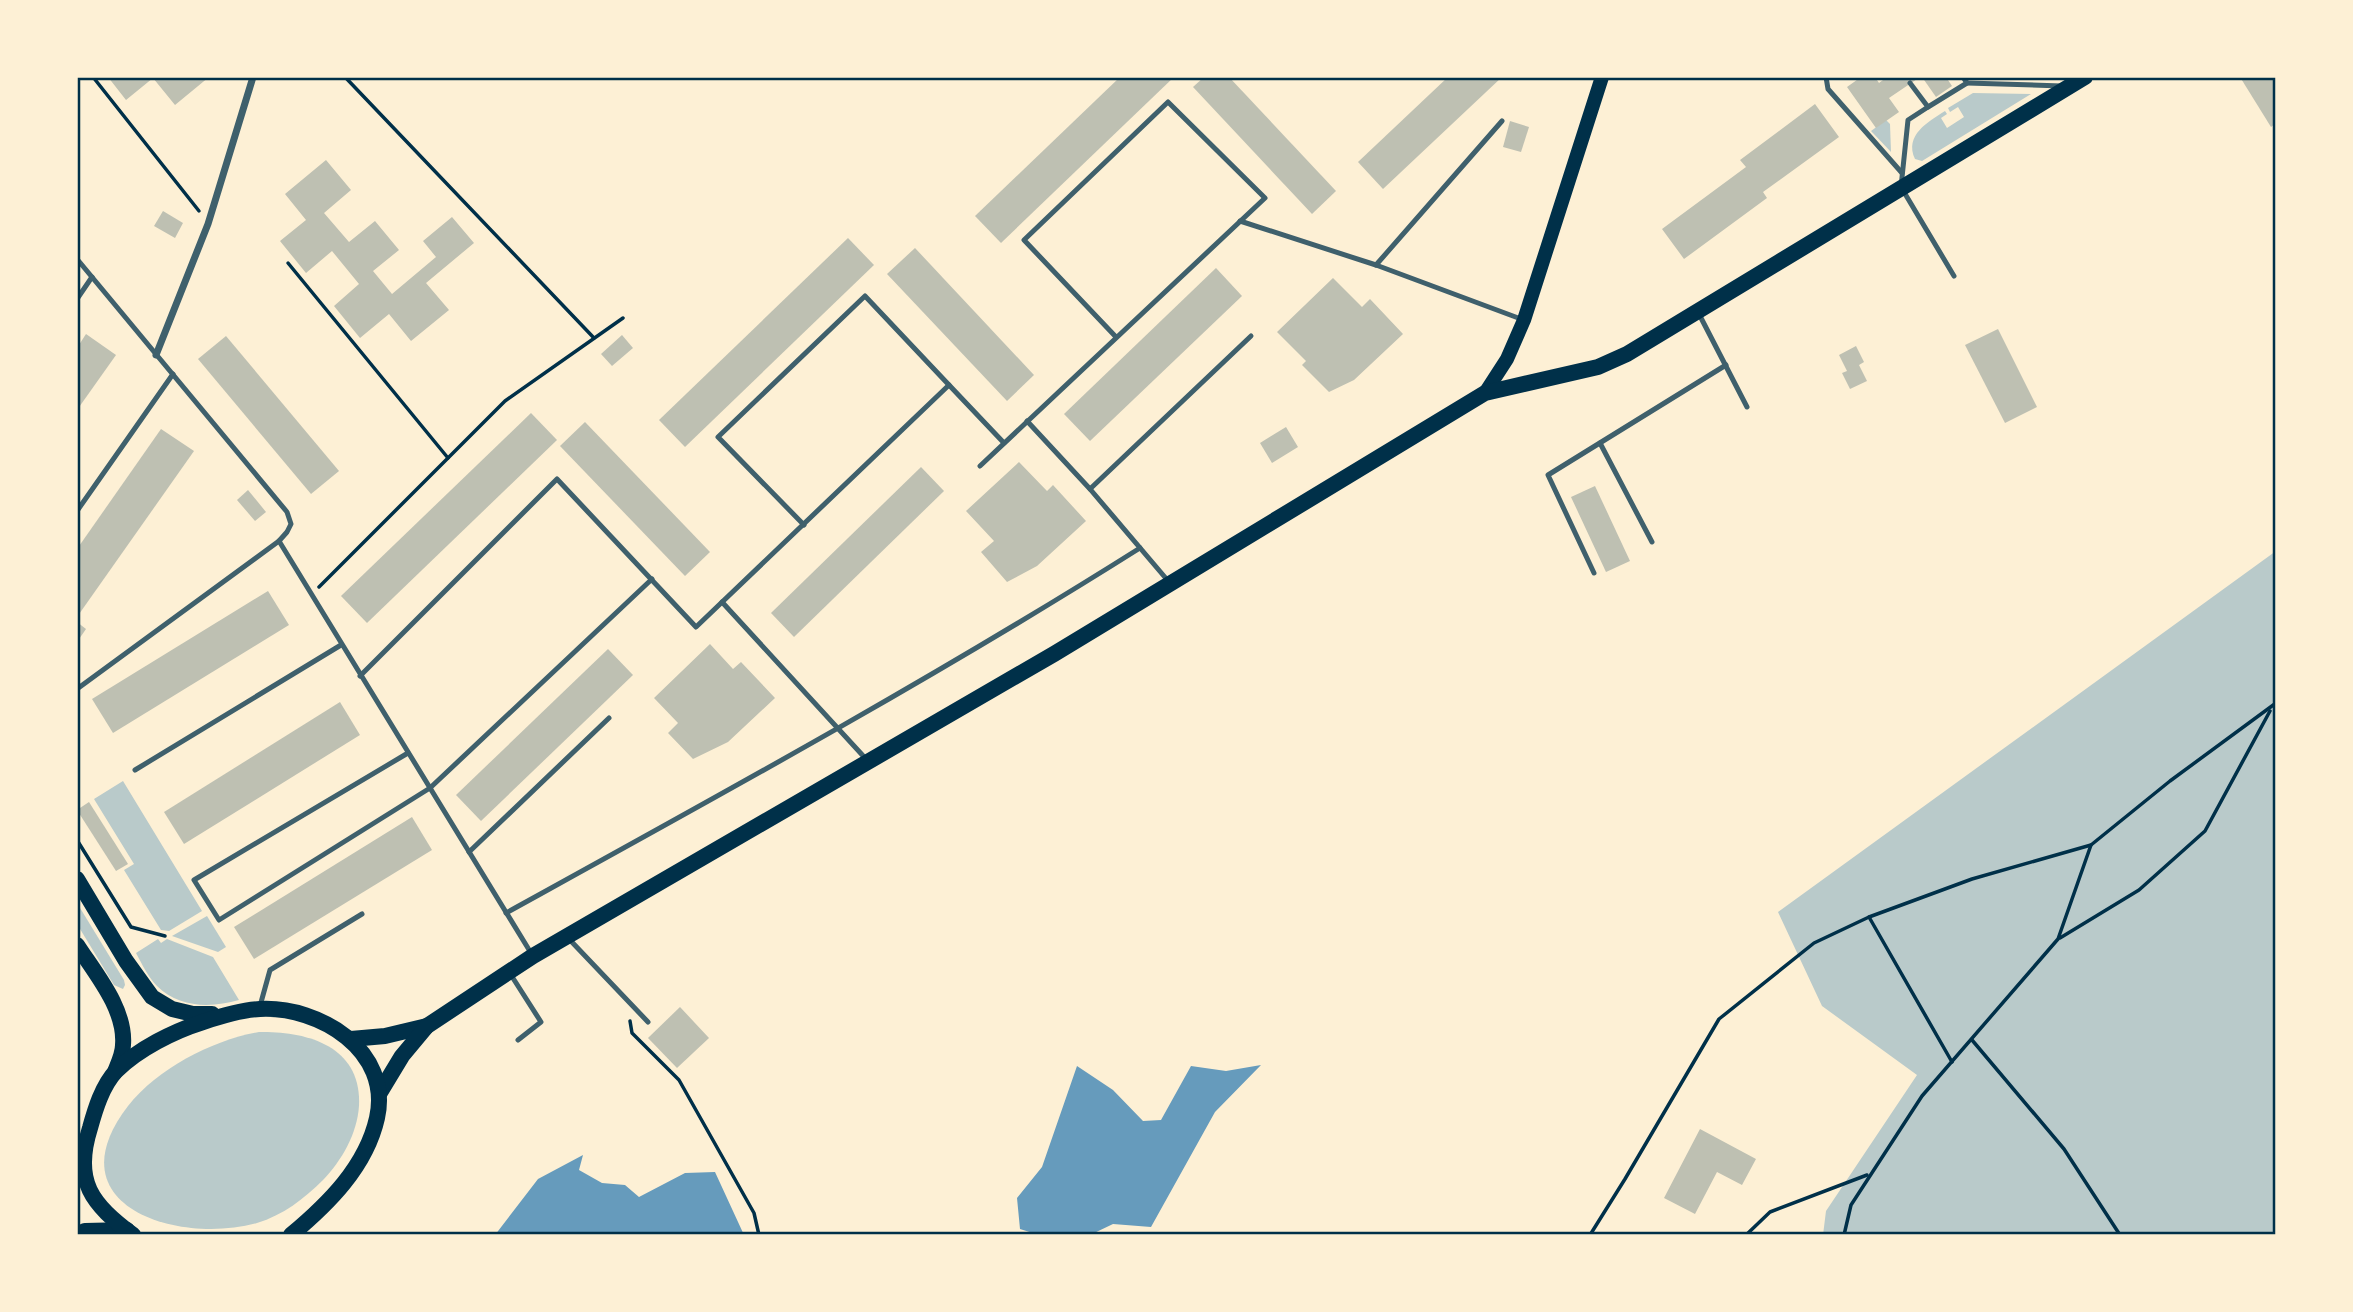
<svg xmlns="http://www.w3.org/2000/svg" width="2353" height="1312" font-family="Lato,sans-serif">
  <style>
    .green { fill: #b9caca }
    .water { fill: #669bbc }
    .building { fill: #bec0b2 }
    .lines { fill: none; stroke-linecap: round; stroke-linejoin: round }
    .path { stroke: #003049; stroke-width: 3.5 }
    .service { stroke: #3f606c; stroke-width: 5 }
    .minor { stroke: #3f606c; stroke-width: 7 }
    .secondary { stroke: #003049; stroke-width: 14 }
    .primary { stroke: #003049; stroke-width: 16 }
    .neatline { fill: none; stroke: #003049; stroke-width: 2.5 }
  </style>
  <rect width="100%" height="100%" fill="#fdf0d5"/>
  <!-- green -->
  <g class="green">
    <path d="M1973 93 2031 94 1922 161 1915 159C1904 135 1928 122 1945 111L1947 114 1941 118 1947 128 1964 117 1958 107 1950 112 1948 108Z"/>
    <path d="M1886 120 1890 124 1891 152 1871 131Z"/>
    <path d="M2276 551V1235H1823L1826 1211 1917 1075 1822 1006 1778 912Z"/>
    <path d="M123 781 202 911 169 931 161 930 124 870 134 864 94 799Z"/>
    <path d="M77 903 124 980 125 985 123 989 114 985 77 924Z"/>
    <path d="M207 916 226 947 218 952 172 936Z"/>
    <path d="M158 939 161 943 167 939 213 957 239 1000C211 1008 179 1008 157 986 148 977 142 964 136 953Z"/>
    <path d="M259 1032C307 1031 362 1046 359 1106 357 1134 342 1160 323 1180 304 1199 283 1215 257 1223 178 1245 51 1206 128 1106 158 1068 213 1040 259 1032Z"/>
  </g>
  <!-- water -->
  <g class="water">
    <path d="M1261 1065 1215 1112 1151 1227 1113 1224 1090 1235H1039L1020 1229 1017 1198 1042 1167 1077 1066 1113 1090 1143 1121 1161 1120 1191 1066 1226 1071Z"/>
    <path d="M583 1155 579 1170 602 1183 625 1185 639 1197 685 1173 715 1172 744 1235H495L538 1179Z"/>
  </g>
  <!-- building -->
  <g class="building">
    <path d="M108 77H209L175 105 153 78 126 100Z"/>
    <path d="M1120 77H1174L1001 243 975 216Z"/>
    <path d="M1204 77H1229L1336 191 1312 214 1193 87Z"/>
    <path d="M1448 77H1502L1383 189 1358 162Z"/>
    <path d="M1861 77H1875L1879 83 1887 77H1920L1889 98 1899 112 1876 128 1847 87Z"/>
    <path d="M1922 77H1946L1952 86 1936 97Z"/>
    <path d="M2240 77H2276V123L2271 127Z"/>
    <path d="M1815 104 1839 137 1763 192 1767 198 1684 259 1662 229 1746 167 1740 160Z"/>
    <path d="M1510 121 1529 127 1521 152 1503 147Z"/>
    <path d="M326 160 351 190 324 213 349 242 375 221 399 250 373 271 392 294 436 257 423 241 452 217 474 243 426 283 449 310 411 341 389 314 360 338 334 306 359 284 332 251 306 273 280 241 306 220 285 194Z"/>
    <path d="M163 211 183 223 175 238 154 226Z"/>
    <path d="M848 238 874 265 685 447 659 420Z"/>
    <path d="M915 248 1034 375 1007 401 887 274Z"/>
    <path d="M1216 268 1242 296 1090 441 1064 414Z"/>
    <path d="M1333 278 1362 307 1370 299 1403 334 1354 380 1329 392 1302 365 1306 361 1277 332Z"/>
    <path d="M1998 329 2037 407 2005 423 1965 345Z"/>
    <path d="M86 334 116 355 77 410V348Z"/>
    <path d="M622 335 633 348 612 366 601 354Z"/>
    <path d="M226 336 339 471 311 494 198 359Z"/>
    <path d="M1856 346 1864 362 1859 365 1867 381 1850 389 1842 373 1847 371 1839 355Z"/>
    <path d="M531 413 557 440 367 623 341 596Z"/>
    <path d="M585 422 710 552 685 576 560 446Z"/>
    <path d="M1286 427 1298 447 1272 463 1260 443Z"/>
    <path d="M161 429 194 451 77 617V549Z"/>
    <path d="M1019 462 1047 491 1053 485 1086 521 1037 566 1007 582 981 552 994 541 966 511Z"/>
    <path d="M921 467 944 491 794 637 771 613Z"/>
    <path d="M1595 486 1630 561 1606 572 1571 497Z"/>
    <path d="M248 490 266 512 255 521 237 500Z"/>
    <path d="M268 591 289 625 113 733 92 699Z"/>
    <path d="M77 622 86 629 77 642Z"/>
    <path d="M710 644 733 669 741 662 775 698 728 742 693 759 668 733 678 723 654 698Z"/>
    <path d="M608 649 633 675 481 821 456 795Z"/>
    <path d="M340 702 360 735 184 844 164 812Z"/>
    <path d="M89 802 128 864 116 871 77 810Z"/>
    <path d="M412 817 432 850 254 959 234 927Z"/>
    <path d="M680 1007 709 1038 677 1068 648 1038Z"/>
    <path d="M1700 1129 1756 1159 1742 1185 1717 1172 1695 1214 1664 1198Z"/>
  </g>
  <g class="lines">
    <!-- path -->
    <g class="path">
      <path d="M93 77 199 211"/>
      <path d="M345 77 594 338"/>
      <path d="M288 263 448 458"/>
      <path d="M319 587 505 401 623 318"/>
      <path d="M77 840 131 927 165 936"/>
      <path d="M1869 917 1952 1062"/>
      <path d="M2060 938 2139 890 2205 831 2270 711"/>
      <path d="M630 1021 632 1033 679 1080 754 1213 759 1235"/>
      <path d="M1972 1040 2064 1149 2120 1235"/>
      <path d="M1590 1235 1625 1179 1719 1019 1814 943 1869 917 1972 879 2091 845 2170 781 2276 703"/>
      <path d="M1746 1235 1770 1212 1867 1175"/>
      <path d="M1844 1235 1851 1205 1922 1096 2058 939 2091 845"/>
    </g>
    <!-- service -->
    <g class="service">
      <path d="M1826 77 1828 89 1902 173"/>
      <path d="M1910 83 1928 107 1908 120 1901 187 1954 276"/>
      <path d="M1967 83 2062 86"/>
      <path d="M1928 107 1967 83 1963 77"/>
      <path d="M1240 221 1376 265 1521 319"/>
      <path d="M77 259 287 512 291 524 287 532 279 541 77 689"/>
      <path d="M1376 265 1502 121"/>
      <path d="M77 299 92 277"/>
      <path d="M1699 314 1747 407"/>
      <path d="M1027 421 1090 489 1169 582"/>
      <path d="M1600 443 1652 542"/>
      <path d="M980 466 1265 198 1168 102 1024 240 1116 337"/>
      <path d="M1090 489 1251 336"/>
      <path d="M77 511 173 374"/>
      <path d="M804 525 718 437 865 296 949 385"/>
      <path d="M279 541 531 953"/>
      <path d="M1594 573 1548 475 1726 365"/>
      <path d="M722 602 866 759"/>
      <path d="M360 676 557 479 696 627 949 385 1004 443"/>
      <path d="M408 753 194 880 219 920 430 788 652 579"/>
      <path d="M135 770 341 645"/>
      <path d="M469 852 609 718"/>
      <path d="M506 913C720 795 934 678 1140 548"/>
      <path d="M569 939 648 1022"/>
      <path d="M511 975 541 1022 518 1040"/>
      <path d="M260 1006 270 970 362 914"/>
    </g>
    <!-- minor -->
    <path class="minor" d="M156 355 208 224 253 77"/>
    <!-- secondary -->
    <path class="secondary" d="M1485 393 1507 359 1524 320 1602 77"/>
    <!-- primary -->
    <g class="primary">
      <path d="M77 879 126 961 152 997 172 1009 193 1014H212"/>
      <path d="M77 945C95 973 126 1009 123 1045 123 1054 118 1064 115 1072"/>
      <path d="M351 1039 385 1036 427 1026"/>
      <path d="M379 1094 402 1056 427 1026 533 956 1054 654 1485 393 1598 367 1627 354 2085 77"/>
      <path d="M77 1235 85 1231 127 1230"/>
      <path d="M133 1235C92 1204 73 1182 90 1128 95 1110 102 1086 116 1071 138 1049 174 1031 203 1022 221 1016 240 1010 260 1009 320 1006 392 1051 377 1118 366 1167 328 1204 291 1235"/>
    </g>
  </g>
  <!-- border -->
  <rect width="2353" height="1312" fill="none" stroke="#fdf0d5" stroke-width="158"/>
  <rect x="79" y="79" width="2195" height="1154" class="neatline"/>
</svg>
